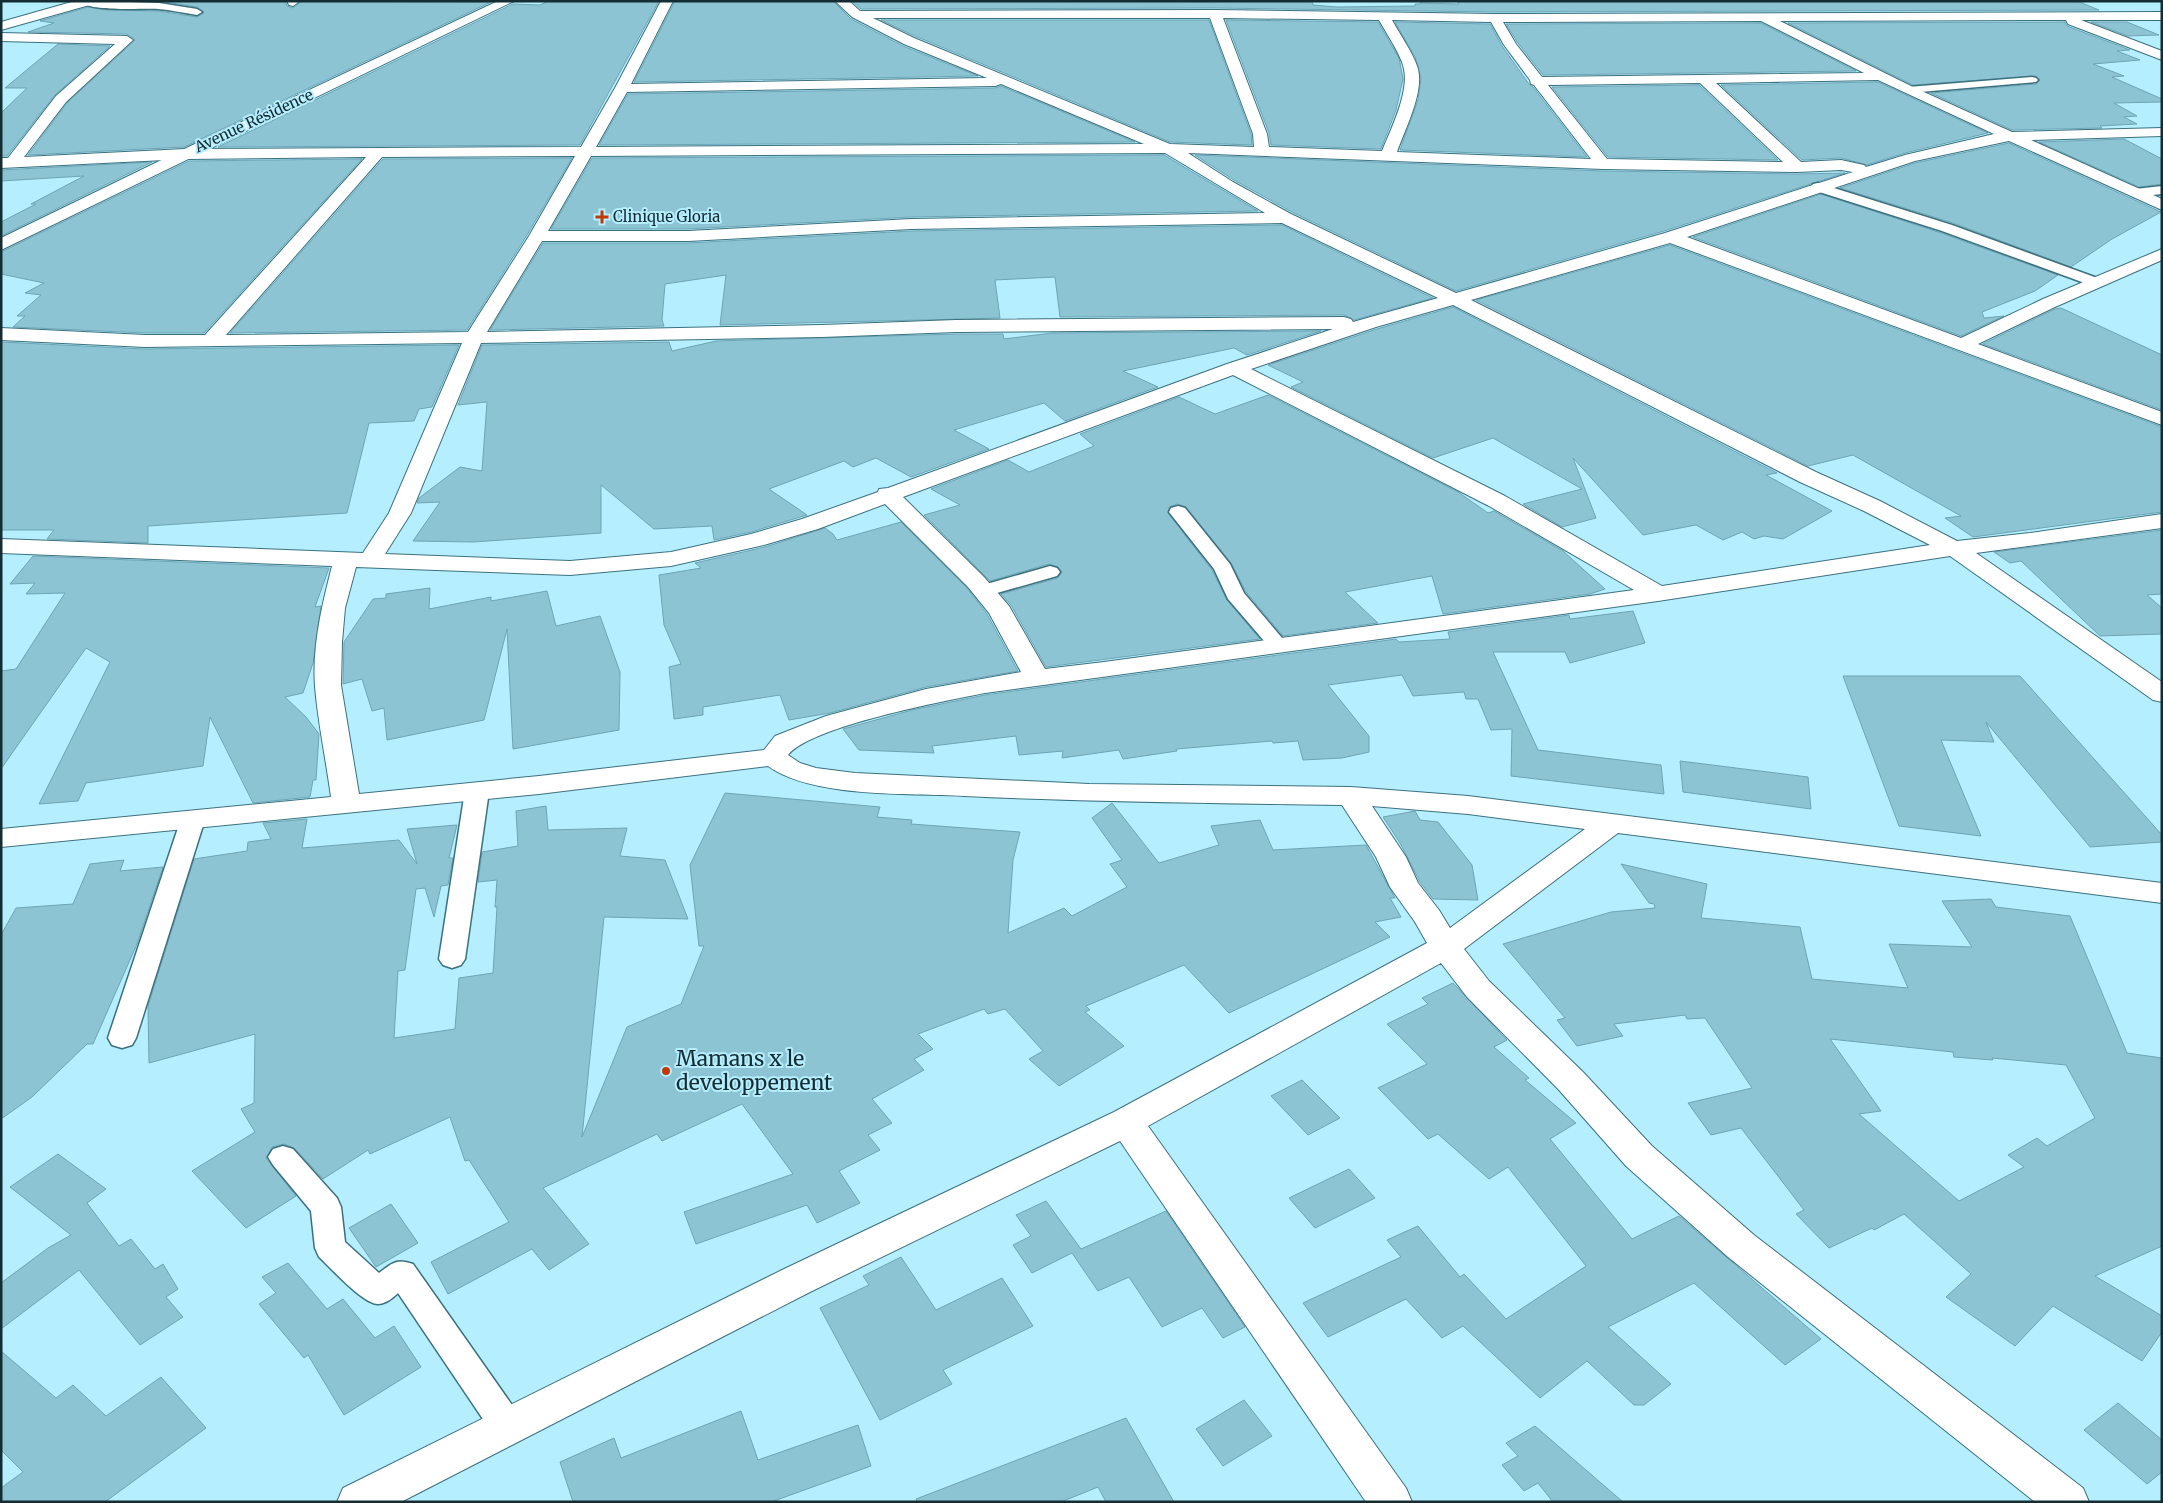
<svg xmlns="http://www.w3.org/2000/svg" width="2163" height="1503" font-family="Merriweather,serif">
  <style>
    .building { fill: #8cc4d3; stroke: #6ea5b4; fill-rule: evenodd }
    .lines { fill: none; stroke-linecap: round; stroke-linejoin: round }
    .service-casing { stroke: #3b717f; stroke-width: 3 }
    .minor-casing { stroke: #3b717f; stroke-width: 2 }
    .secondary-casing { stroke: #3b717f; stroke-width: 2 }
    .service { fill: #fff; fill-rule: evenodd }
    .minor { fill: #fff; fill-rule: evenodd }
    .secondary { fill: #fff; fill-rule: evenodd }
    .poi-dot { fill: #c13906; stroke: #b5eefe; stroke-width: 2 }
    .labels { text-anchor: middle; stroke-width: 4; stroke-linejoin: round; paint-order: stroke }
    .far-street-label { font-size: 15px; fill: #152c32; stroke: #b5eefe }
    .far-poi-label { font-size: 15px; fill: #152c32; stroke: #b5eefe; text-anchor: start }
    .near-poi-label { font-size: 21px; fill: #152c32; stroke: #b5eefe; text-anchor: start }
  </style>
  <rect width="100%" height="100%" fill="#b5eefe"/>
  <!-- building -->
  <g class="building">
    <path d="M160 1H285L287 6 293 8 302 1 491 2 184 147 28 155 67 103 135 40 127 34 28 32 54 23 40 21 88 7 106 10 158 11 197 17 204 13 197 7Z"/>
    <path d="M548 1H659L580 145 218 147 513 4 540 5Z"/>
    <path d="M675 1H833L851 19 903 46 978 76 634 82Z"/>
    <path d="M852 1H1312L1313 5 1337 7 1415 6V4H1420V3L1459 4 1457 1H2077L2099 10 1495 12 1215 8 861 9Z"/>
    <path d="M881 20H1209L1251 134 1252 145 1170 142 915 36Z"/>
    <path d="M1226 20 1378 22 1399 58 1403 79 1396 110 1381 149 1271 145 1269 133Z"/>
    <path d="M1395 22 1490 24 1502 46 1529 84 1533 87 1587 157 1400 150 1418 100 1421 78 1415 57Z"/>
    <path d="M2065 22 2067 26 2130 50 2117 51 2140 60 2093 64 2124 76 2112 77 2162 99V102L2114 103 2137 116 2124 117 2137 124 2100 126 2102 128 2012 130 1931 93 2036 84 2040 80 2036 76 1913 85 1788 23Z"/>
    <path d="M2091 22H2127L2159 35 2128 36Z"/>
    <path d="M1761 23 1856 71 1543 75 1518 43 1506 24Z"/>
    <path d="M58 44 110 46 55 95 7 156H1V113L27 88H5Z"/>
    <path d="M1878 82 1988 133 1905 153 1867 165 1841 158 1802 160 1721 85Z"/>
    <path d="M1699 85 1778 160 1608 157 1552 87Z"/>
    <path d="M1001 86 1135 142 599 145 628 94 995 88Z"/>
    <path d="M2124 139 2162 159V184L2139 187 2039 142Z"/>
    <path d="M2009 143 2161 212 2112 239 2071 267 1953 223 1840 188 1915 163Z"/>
    <path d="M1164 155 1258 211 911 217 688 229H551L592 158Z"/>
    <path d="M1195 155 1603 171 1797 174 1845 173 1664 231 1456 291 1292 212 1234 180Z"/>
    <path d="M572 158 527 235 467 330 230 333 383 159Z"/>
    <path d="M362 159 204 333H145L13 327 25 316H17L41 295 25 293 44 283 1 274V252L189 161Z"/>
    <path d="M152 162 1 236V222L36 204H31L84 176 1 181V170Z"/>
    <path d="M1821 194 1941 233 2058 275 2035 291 1982 312 1984 318 2004 316 1961 336 1693 237Z"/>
    <path d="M1282 225 1433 298 1354 320 1344 315 1060 317 1055 277 995 280 1000 318 720 325 726 275 665 284 662 320 664 326 490 330 543 243H688L911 231Z"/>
    <path d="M1670 245 2162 427V512L1973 537 1945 518 1961 516 1853 455 1808 466 1476 300Z"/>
    <path d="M1453 307 1777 473 1766 475 1832 511 1783 539 1764 536 1754 539 1742 532 1723 540 1696 525 1643 535 1573 458 1596 518 1562 527 1523 504 1582 489 1493 438 1433 458 1291 387 1303 382 1268 365 1377 329Z"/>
    <path d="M2061 308 2162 355V410L1983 344 2055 309Z"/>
    <path d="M1321 331 1247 355 1234 348 1123 371 1158 387 1065 421 1044 403 954 430 989 449 911 477 876 458 853 467 844 461 769 489 807 515 751 532 714 540 712 526 654 529 601 485V533L474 542 413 541 440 502 417 503 419 498 460 467 482 471 487 402 458 405 482 345 669 342 672 351 716 341 956 334H1003L1004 339 1052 333Z"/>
    <path d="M1 342 145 349 459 345 432 407 419 409 414 421 369 423 347 513 148 526V543L47 539 54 530H1Z"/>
    <path d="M1268 395 1458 492 1488 513 1494 511 1563 551 1605 589 1590 594 1443 614 1432 576 1345 592 1378 623 1283 636 1246 592 1231 563 1186 507 1177 504 1169 507 1168 513 1212 570 1227 600 1260 639 1046 667 1011 605 1001 594 1058 578 1062 572 1058 567 1049 564 990 581 924 515 960 505 931 489 1008 460 1029 472 1094 446 1080 434 1179 397 1215 414Z"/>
    <path d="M901 522 967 588 987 614 1018 671 926 687 830 713 789 720 780 695 703 707V715L674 719 669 667 681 664 664 625 659 575 701 568 695 563 765 547 825 528 833 534 837 540Z"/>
    <path d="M2162 530V594L2147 595 2162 608V634L2100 636 2021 561 2010 563 1994 552Z"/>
    <path d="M33 556 329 568 315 607 321 606 313 663 303 693 285 697 306 717 319 734 316 780H313L310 797 253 803 210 717 203 766 86 783 78 801 39 804 110 662 86 648 1 769V671L16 669 65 593 26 594 35 583 10 584Z"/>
    <path d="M430 588 429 609 491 597V601L547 591 556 626 600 616 620 672 619 730 513 749 507 629 484 720 387 740 384 708 372 711 362 679 343 684 344 642 373 599 386 598V594Z"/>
    <path d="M1633 611 1645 643 1570 663 1565 652H1493L1538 750 1661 765 1664 794 1511 776 1512 729 1491 730 1478 699H1466L1464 692 1413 696 1402 675 1328 685 1369 736V752L1342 758 1303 760 1298 741 1273 743 1272 741 1176 749 1177 751 1123 759 1119 750 1062 758 1063 751 1019 755 1016 736 932 746 934 753 859 750 843 729 912 710 985 695 1396 639 1399 642 1450 639 1448 632 1569 615 1570 619Z"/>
    <path d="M1843 676H2020L2162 835V842L2090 847 1986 722 1994 742 1941 740 1981 836 1899 826Z"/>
    <path d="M1680 761 1808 777 1811 809 1683 792Z"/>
    <path d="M725 793 880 807 877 817 912 820 911 824 1020 832 1013 860 1008 933 1064 908 1072 916 1127 887 1110 864 1122 860 1092 818 1112 803 1159 863 1219 845 1211 826 1260 820 1273 850 1366 845 1395 898H1390L1401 917 1375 922 1390 937 1229 1013 1184 965 1086 1006 1090 1010 1085 1012 1124 1046 1059 1086 1029 1059 1043 1051 1005 1009 988 1014 984 1009 918 1034 933 1049 914 1059 924 1070 872 1099 892 1123 868 1135 880 1150 839 1171 860 1203 817 1223 807 1205 696 1244 684 1212 793 1174 742 1104 662 1141 657 1134 543 1188 589 1244 549 1270 532 1249 448 1294 431 1262 509 1222 469 1160 465 1161 450 1117 370 1154 368 1150 323 1179 294 1148 284 1144 272 1147 266 1158 296 1196 246 1228 192 1171 255 1132 241 1109 254 1103 255 1034 149 1063 148 1006 194 859 247 851 248 842 271 839 263 823 307 819 302 848 399 840 417 864 407 829 457 825 449 858H453L448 885 441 886 434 917 425 888 416 889 405 970 398 971 394 1038 455 1029 459 978 493 973 497 907H495L497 880 478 882 482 852 518 846 516 811 546 806 548 830 627 828 620 856 665 860 688 919 604 917 582 1137 627 1027 681 1004 704 946H699L690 865Z"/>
    <path d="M1415 811 1420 820 1438 822 1472 865 1478 900 1433 899 1420 882 1400 843 1383 817Z"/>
    <path d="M124 860 120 871 163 867 137 944 93 1044H87L32 1097 1 1119V935L16 908 73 904 90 864Z"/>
    <path d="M1621 864 1707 884 1701 918 1800 927 1812 979 1908 988 1889 944 1972 947 1942 901 1991 899 1996 907 2070 916 2127 1053 2162 1058V1246L2095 1276 2162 1316V1332L2142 1361 2053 1306 2015 1346 1946 1297 1971 1274 1904 1214 1874 1230 1872 1228 1829 1248 1796 1214 1804 1210 1741 1128 1711 1135 1688 1103 1752 1088 1705 1018 1687 1019 1685 1015 1614 1024 1623 1036 1577 1046 1557 1020 1565 1018 1503 944 1611 912 1655 908 1654 904 1649 903ZM1830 1039 1953 1052 1954 1057 1993 1060 1992 1058 2066 1065 2095 1118 2047 1146 2037 1138 2008 1155 2024 1167 1959 1201 1859 1114 1881 1111Z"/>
    <path d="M1453 983 1507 1040 1494 1047 1529 1078 1525 1080 1576 1123 1550 1139 1632 1239 1679 1216 1821 1339 1785 1365 1694 1283 1608 1327 1671 1384 1644 1405H1634L1587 1361 1540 1398 1463 1326 1442 1338 1406 1299 1328 1337 1303 1303 1401 1257 1387 1240 1418 1226 1460 1277 1464 1274 1506 1319 1586 1266 1508 1167 1489 1179 1438 1134 1428 1139 1378 1088 1427 1064 1387 1024 1428 1004 1422 998Z"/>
    <path d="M1302 1080 1340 1118 1308 1135 1271 1096Z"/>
    <path d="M58 1154 106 1189 87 1203 119 1246 131 1239 155 1269 163 1264 178 1289 166 1297 183 1317 140 1345 79 1270 1 1329V1283L48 1248 71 1235 10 1187Z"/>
    <path d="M1349 1169 1375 1198 1315 1228 1289 1198Z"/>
    <path d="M1046 1201 1081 1249 1166 1211 1245 1327 1223 1338 1202 1308 1162 1327 1129 1277 1098 1291 1072 1253 1032 1273 1013 1245 1031 1236 1016 1215Z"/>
    <path d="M391 1204 418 1243 376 1267 349 1228Z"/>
    <path d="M901 1257 936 1310 1002 1278 1033 1326 943 1370 952 1384 880 1420 820 1308 869 1285 863 1276Z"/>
    <path d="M288 1263 327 1309 343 1299 375 1338 394 1326 421 1367 344 1415 308 1355 304 1358 259 1304 276 1293 262 1277Z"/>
    <path d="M1 1351 56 1398 73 1385 106 1416 161 1377 206 1428 105 1502H1V1488L23 1472 1 1450Z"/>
    <path d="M1244 1400 1272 1436 1223 1466 1196 1429Z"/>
    <path d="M2118 1403 2162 1440V1472L2147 1484 2084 1430Z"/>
    <path d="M741 1411 758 1460 858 1425 871 1466 771 1502H573L560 1462 614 1438 621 1458Z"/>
    <path d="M1126 1418 1174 1502H1106L1098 1487 1061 1502H917L916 1499Z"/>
    <path d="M1535 1426 1623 1502H1553L1538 1483 1524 1491 1502 1465 1518 1456 1506 1443Z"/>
  </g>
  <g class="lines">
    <!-- service casing -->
    <g class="service-casing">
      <g id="service">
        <path d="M102 1 159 3 197 9 202 12 197 15C184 13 171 10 158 9 142 8 92 12 81 2Z"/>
        <path d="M2032 77 2036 78 2038 80 2036 82 1908 93 1902 90 1908 87Z"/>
        <path d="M1818 183 1952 225 2100 279 2102 282 2100 285H2090L1942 231 1813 190 1811 187 1813 184Z"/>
        <path d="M2162 186V194L2135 197 2128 193 2135 189Z"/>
        <path d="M1178 506 1185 508 1230 564 1244 593 1288 645 1285 649 1278 651 1271 649 1228 599 1214 569 1169 512 1171 508Z"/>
        <path d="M1050 566 1057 568 1060 572 1057 576 983 597 976 595 973 591 976 587Z"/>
        <path d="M477 784 485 786 489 791 465 959 461 965 452 968 443 965 439 959 465 791 469 786Z"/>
        <path d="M193 812 201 814 205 819 136 1038 132 1045 122 1048 112 1045 108 1038 181 819 185 814Z"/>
        <path d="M283 1146 293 1149 337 1198 341 1207 345 1242 379 1273C392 1263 397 1258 413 1264L519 1415 524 1426 519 1437 507 1441 495 1437 398 1293C393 1298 385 1304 378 1304 363 1304 331 1268 319 1257L315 1248 311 1211 273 1165 268 1157 273 1149Z"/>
      </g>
    </g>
    <!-- minor casing -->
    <g class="minor-casing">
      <g id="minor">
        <path d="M75 1H95L93 4 1 30V22Z"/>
        <path d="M287 1H300L293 6 289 5Z"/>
        <path d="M661 1H673L631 84 987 78 904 44 852 17 835 1H849L860 11 1215 10 1495 14 2162 12V20H2081L2162 51V60L2068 24 2066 20 1780 21 1913 87 2012 132 2162 128V136L2031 140 2162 199V210L2009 141 1915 161 1687 237 1961 338 2043 299 2162 249V260L2055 307 1978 344 2162 412V425L1670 243 1471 300 1816 472 1880 501 1957 541 2030 533 2162 514V528L1976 553 2162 682V702L2153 700 1950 556 1658 601 985 693C945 701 811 726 788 755L800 763 816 768 855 773 1089 784 1351 787 1468 796 2162 883V903L1618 833 1464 949 1489 981 1583 1072 1652 1146 1754 1235 2083 1488 2089 1502H2035L1728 1257 1626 1166 1559 1090 1467 997 1441 963 1148 1126 1406 1488 1412 1502H1366L1120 1141 810 1292 401 1502H337L343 1488 782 1270 1114 1112 1427 943 1415 922 1390 887 1376 857 1342 805C1216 803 1090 802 964 796 909 793 812 798 768 766L539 794 1 847V829L331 797C326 760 318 723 315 687 312 646 322 605 332 566L1 553V539L363 553 389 513 462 343 145 347 1 340V328L145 335H205L366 157 185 159 1 168V158H8L56 96 115 44 1 41V33L127 36 133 40 66 102 24 157 185 149 581 147 615 88ZM873 18H1210L1253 134 1254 147 1170 144 914 38ZM1223 18 1379 20C1386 33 1402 56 1404 69 1409 93 1391 129 1382 151L1269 147 1267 134ZM1392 20 1491 22 1504 45 1530 80 1531 84 1534 85 1591 159 1397 152C1405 129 1424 93 1418 69 1415 56 1399 33 1392 20ZM1761 21 1864 73 1542 77 1516 44 1503 22ZM1878 80 1994 134 1905 155 1866 167 1864 165 1841 160 1801 162 1716 83ZM1700 83 1783 162 1607 159 1548 85ZM1001 84 1144 144 596 147 627 92 995 86ZM1165 153 1265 213 911 219 688 231H548L591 156ZM1188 153 1603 169 1797 172 1841 170 1853 172 1665 233 1456 293 1291 214 1233 182ZM575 156 529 236 468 332 226 335 382 157ZM1282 223 1438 298 1353 322 1351 319 1344 317 956 320 822 325 487 332 542 241H688L911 229ZM1453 305 1800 482 1864 511 1930 545 1662 586 1505 496 1251 369 1376 327ZM1333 329 1227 364 888 488 879 489 878 492 802 519 751 534 671 552 570 561 385 554 411 513 481 343 822 337 956 332ZM1233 375 1489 506 1634 590 1104 662 1045 669 1009 606 984 577 903 497ZM885 504 968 587 989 613 1021 672 926 689 826 716 775 736 764 750 539 776 359 794 341 685 342 642 345 608 356 567 570 575 671 566 764 545 818 529ZM1372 806 1468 814 1585 829 1450 928 1439 910 1418 883 1406 857Z"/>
      </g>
    </g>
    <!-- secondary casing -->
    <g class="secondary-casing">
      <path id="secondary" d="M498 1H514L1 250V238L180 151Z"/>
    </g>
    <!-- service -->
    <use href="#service" class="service"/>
    <!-- minor -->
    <use href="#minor" class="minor"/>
    <!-- secondary -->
    <use href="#secondary" class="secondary"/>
  </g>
  <!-- markers -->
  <g class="poi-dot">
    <path d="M599.5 209.5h5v5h5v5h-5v5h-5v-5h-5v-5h5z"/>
    <circle cx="666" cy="1071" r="5"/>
  </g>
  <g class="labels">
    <!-- far-street labels -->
    <g class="far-street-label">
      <text transform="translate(254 121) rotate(-25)" y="5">Avenue Résidence</text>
    </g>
    <!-- far-poi labels -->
    <g class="far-poi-label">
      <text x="613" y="222">Clinique Gloria</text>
    </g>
    <!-- near-poi labels -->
    <g class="near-poi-label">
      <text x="676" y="1066">Mamans x le<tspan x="676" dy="24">developpement</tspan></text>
    </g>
  </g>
  <!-- border -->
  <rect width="2163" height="1503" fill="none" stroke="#152c32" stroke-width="5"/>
</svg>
